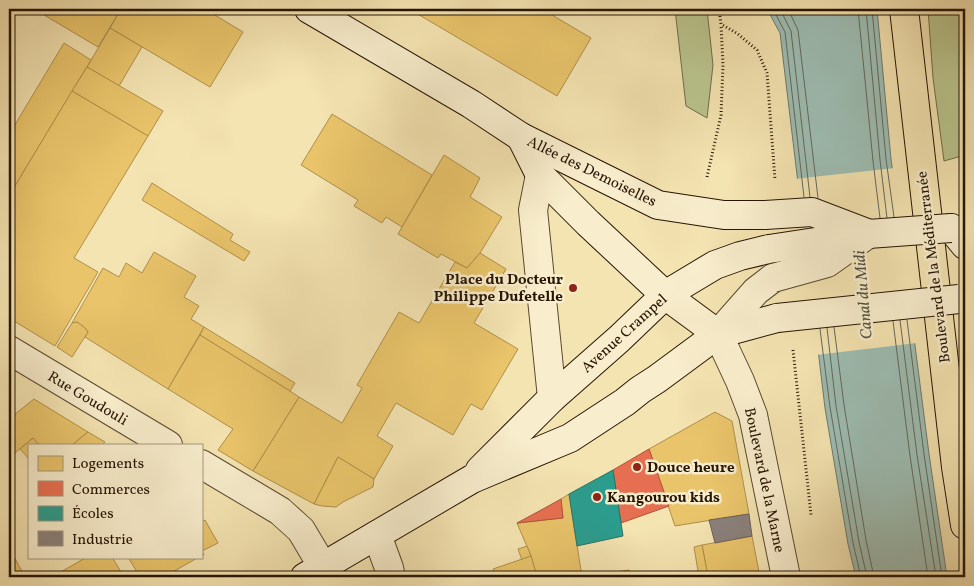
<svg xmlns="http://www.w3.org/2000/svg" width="974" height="586" font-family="Vollkorn,serif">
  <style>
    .green { fill: #bac48d; stroke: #706c48 }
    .water { fill: #9dbdb3; stroke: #6d796d }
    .pier { fill: #f4e4b1 }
    .homes { fill: #e9c46a; stroke: #ae8f4b }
    .shops { fill: #e76f51; stroke: #ad543a }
    .schools { fill: #2a9d8f; stroke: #297465 }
    .industry { fill: #8a817c; stroke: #6c6058 }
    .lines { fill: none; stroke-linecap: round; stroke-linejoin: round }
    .shore { stroke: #62685c; stroke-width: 1 }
    .street-casing { stroke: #5a482f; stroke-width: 30 }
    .secondary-casing { stroke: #261404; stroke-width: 30 }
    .primary-casing { stroke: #261404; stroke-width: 30 }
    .path { stroke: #261404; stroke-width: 3; stroke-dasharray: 1 2.5; stroke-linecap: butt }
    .street { stroke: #f8edcc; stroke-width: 28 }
    .secondary { stroke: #f8edcc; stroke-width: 28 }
    .primary { stroke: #f4e4b1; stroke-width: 28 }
    .street-bridge-casing { stroke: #5a482f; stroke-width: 30; stroke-linecap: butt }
    .secondary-bridge-casing { stroke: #261404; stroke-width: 30; stroke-linecap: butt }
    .street-bridge { stroke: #f8edcc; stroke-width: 28 }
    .secondary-bridge { stroke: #f8edcc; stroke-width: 28 }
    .poi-dot { fill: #8f2418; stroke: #f8edcc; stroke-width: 2 }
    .labels { text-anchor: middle; stroke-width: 5; stroke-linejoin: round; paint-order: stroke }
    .street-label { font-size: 15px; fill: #261404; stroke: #f8edcc }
    .poi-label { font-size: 15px; font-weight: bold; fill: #261404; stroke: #f8edcc; text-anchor: start }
    .water-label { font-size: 16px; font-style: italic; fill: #504f41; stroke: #f8edcc }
  </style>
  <rect width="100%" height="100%" fill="#f4e4b1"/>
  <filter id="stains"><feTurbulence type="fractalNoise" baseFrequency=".004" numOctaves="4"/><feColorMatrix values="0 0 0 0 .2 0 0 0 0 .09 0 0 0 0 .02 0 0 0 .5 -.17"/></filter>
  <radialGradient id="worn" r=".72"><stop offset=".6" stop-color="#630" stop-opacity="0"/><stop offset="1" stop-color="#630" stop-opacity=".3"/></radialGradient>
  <!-- green -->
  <g class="green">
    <path d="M675 9H707L713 65 707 118 686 106Z"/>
    <path d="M928 9H965V155L944 161 933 78Z"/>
  </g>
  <!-- water -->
  <path class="water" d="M767 9H877L891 159 929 454 947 577H856L848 544 825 408 780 33Z"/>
  <!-- pier -->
  <path class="pier" d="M895 168 917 343 816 355 794 179Z"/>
  <!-- homes -->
  <g class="homes">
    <path d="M34 9H121L98 47Z"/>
    <path d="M121 9H205L243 32 210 87 110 28Z"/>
    <path d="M409 9H542L591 38 557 96Z"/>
    <path d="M110 28 142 47 119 86 87 67Z"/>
    <path d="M64 43 91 60 15 186 9 182V131L13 128Z"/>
    <path d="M87 67 163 111 148 136 72 91Z"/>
    <path d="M72 91 148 136 74 258 98 272 55 346 9 318V196Z"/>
    <path d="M332 114 432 175 402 227 386 217 382 223 354 206 358 200 301 165Z"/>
    <path d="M444 155 480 178 470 197 502 217 480 253 467 268 441 254 438 258 398 234Z"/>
    <path d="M152 183 233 234 230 240 250 252 244 261 142 200Z"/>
    <path d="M154 252 196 276 184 297 199 306 191 319 204 327 168 389 85 337 88 332 84 327 77 322 72 323 103 268 119 277 126 263 142 273Z"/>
    <path d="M480 253 506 269 474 323 518 349 482 410 471 404 453 435 396 403 377 436 393 446 374 479 338 457 314 504 253 471 299 397 342 423 362 388 357 385 399 312 419 323 455 262 467 268Z"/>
    <path d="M77 322 84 327 88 332 72 357 57 347 72 323Z"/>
    <path d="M204 327 295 383 290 391 200 335Z"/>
    <path d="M200 335 290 391 299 397 253 471 218 450 233 429 168 389Z"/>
    <path d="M34 399 88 432 72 445H39L33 438 9 458V419Z"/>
    <path d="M715 412 732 421 749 514 675 526 649 449Z"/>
    <path d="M88 432 105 442 102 445H72Z"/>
    <path d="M33 438 39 445H29V459L20 449Z"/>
    <path d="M338 457 374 479 373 487 343 502 336 507 322 506 314 504Z"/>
    <path d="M569 494 582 577H537L531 556 517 523 563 518 561 499Z"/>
    <path d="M205 520 218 543 202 551 204 555 201 556V522Z"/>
    <path d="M752 536 760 577H708L702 545Z"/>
    <path d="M702 545 708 577H699L694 547Z"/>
    <path d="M527 546 531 556 522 560 518 549Z"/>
    <path d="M12 553 25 577H9V555Z"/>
    <path d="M531 556 537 577H495L493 569Z"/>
    <path d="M87 557H112L124 577H52Z"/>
    <path d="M128 557H199L164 577H140Z"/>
    <path d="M629 570 630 577H582Z"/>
  </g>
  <!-- shops -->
  <g class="shops">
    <path d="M649 449 669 506 621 523 613 470Z"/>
    <path d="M561 499 563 518 517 523 543 509Z"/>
  </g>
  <!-- schools -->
  <path class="schools" d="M613 470 623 536 577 546 569 494Z"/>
  <!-- industry -->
  <path class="industry" d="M749 514 752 536 715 543 709 520Z"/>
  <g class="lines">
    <!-- shore -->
    <g class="shore">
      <path d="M773 9 785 32 804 197"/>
      <path d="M780 9 791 31 810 197"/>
      <path d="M788 9 798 30 818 198"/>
      <path d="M858 9 873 161 880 218"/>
      <path d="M866 9 880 160 887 218"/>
      <path d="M872 9 886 159 894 217"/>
      <path d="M900 320 917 455 936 577"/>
      <path d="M907 320 924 454 942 577"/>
      <path d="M893 321 910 456 928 577"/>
      <path d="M834 327 844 405 866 540 874 577"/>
      <path d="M827 328 836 406 859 542 867 577"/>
      <path d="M820 329 830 407 853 543 861 577"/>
    </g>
    <!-- street casing -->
    <g class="street-casing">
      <g id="street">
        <path d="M540 175 533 210 552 398"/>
        <path d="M773 278 756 291 718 334 740 381 753 415 786 577"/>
        <path d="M9 350 168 445"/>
        <path d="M201 464 280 511 301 530 323 567"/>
        <path d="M377 535 389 568 391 577"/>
      </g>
    </g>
    <!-- secondary casing -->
    <g class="secondary-casing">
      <g id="secondary">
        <path d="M309 9 471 104 521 137 658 205 724 215H765"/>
        <path d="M521 137 540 175 588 223 665 295 718 334"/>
        <path d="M951 228 965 245"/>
        <path d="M480 470 552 398 619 339 665 295 715 265 740 256 769 249"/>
        <path d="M305 577 472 479 570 438 625 402 640 390 657 379 718 334 777 318"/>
      </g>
    </g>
    <!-- primary casing -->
    <g class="primary-casing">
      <path id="primary" d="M904 9 956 467 965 525"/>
    </g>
    <!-- path -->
    <g class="path">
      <path d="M719 9 721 24 738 34 757 50 767 73 775 180"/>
      <path d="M707 177 721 115 723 65 721 25"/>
      <path d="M793 350 811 515"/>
    </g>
    <!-- street -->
    <use href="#street" class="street"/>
    <!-- secondary -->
    <use href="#secondary" class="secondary"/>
    <!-- primary -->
    <use href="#primary" class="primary"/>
    <!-- street-bridge casing -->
    <g class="street-bridge-casing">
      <path id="street-bridge" d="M773 278 827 263 868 234"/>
    </g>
    <!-- secondary-bridge casing -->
    <g class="secondary-bridge-casing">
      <g id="secondary-bridge">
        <path d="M765 215 812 212 867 233"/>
        <path d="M769 249 868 234 951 228"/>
        <path d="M777 318 959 299"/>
      </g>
    </g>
    <!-- street-bridge -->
    <use href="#street-bridge" class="street-bridge"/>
    <!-- secondary-bridge -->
    <use href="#secondary-bridge" class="secondary-bridge"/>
  </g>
  <!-- markers -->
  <g class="poi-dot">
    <circle cx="573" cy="288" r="5"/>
    <circle cx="637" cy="467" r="5"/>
    <circle cx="597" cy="497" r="5"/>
  </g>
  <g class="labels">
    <!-- street labels -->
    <g class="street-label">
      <text transform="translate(592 171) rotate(26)" y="5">Allée des Demoiselles</text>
      <text transform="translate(933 267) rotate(-97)" y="5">Boulevard de la Méditerranée</text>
      <text transform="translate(624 333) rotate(-42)" y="5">Avenue Crampel</text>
      <text transform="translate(88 398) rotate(31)" y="5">Rue Goudouli</text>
      <text transform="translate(765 480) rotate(78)" y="5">Boulevard de la Marne</text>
    </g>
    <!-- poi labels -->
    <g class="poi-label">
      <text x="563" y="284" text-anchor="end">Place du Docteur<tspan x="563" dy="17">Philippe Dufetelle</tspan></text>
      <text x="647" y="472">Douce heure</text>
      <text x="607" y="502">Kangourou kids</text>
    </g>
    <!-- water labels -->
    <g class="water-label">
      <text transform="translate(862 295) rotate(-95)" y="6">Canal du Midi</text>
    </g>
  </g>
  <!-- margin -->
  <rect width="974" height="586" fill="none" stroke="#f4e4b1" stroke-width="30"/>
  <rect x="10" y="10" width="954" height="566" fill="none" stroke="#261404" stroke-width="2.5"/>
  <rect x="15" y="15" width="944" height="556" fill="none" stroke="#261404"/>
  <!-- legend -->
  <rect x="28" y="444" width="175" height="115" fill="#f8edcc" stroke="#a4967c"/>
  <rect x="38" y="456" width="25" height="15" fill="#e9c46a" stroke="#a4967c"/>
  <text x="72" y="468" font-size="15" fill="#261404">Logements</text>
  <rect x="38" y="481" width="25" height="15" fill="#e76f51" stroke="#a4967c"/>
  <text x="72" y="494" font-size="15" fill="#261404">Commerces</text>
  <rect x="38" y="506" width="25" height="15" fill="#2a9d8f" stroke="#a4967c"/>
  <text x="72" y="518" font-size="15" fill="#261404">Écoles</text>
  <rect x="38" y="531" width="25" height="15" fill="#8a817c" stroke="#a4967c"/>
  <text x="72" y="544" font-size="15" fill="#261404">Industrie</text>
  <rect width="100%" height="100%" filter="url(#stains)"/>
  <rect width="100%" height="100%" fill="url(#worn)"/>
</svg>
